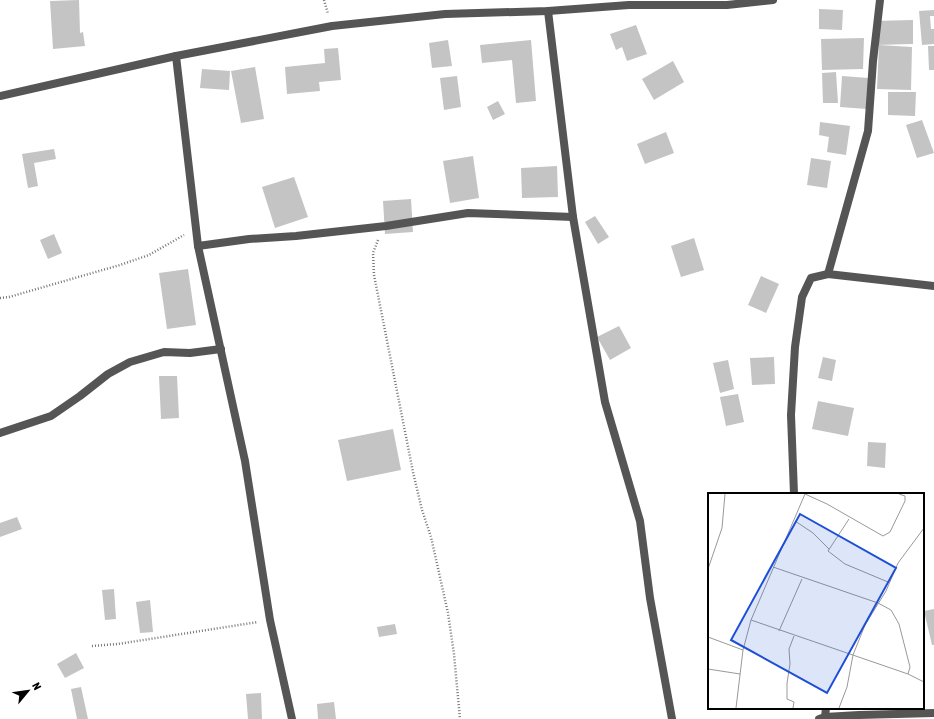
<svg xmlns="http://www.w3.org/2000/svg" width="934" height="719" font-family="'Asap Condensed',sans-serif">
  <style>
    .building { fill: #c4c4c4 }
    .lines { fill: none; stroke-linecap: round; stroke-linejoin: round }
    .path { stroke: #777; stroke-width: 2.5; stroke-dasharray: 1 2; stroke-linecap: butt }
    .street { stroke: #555; stroke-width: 8 }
    .inset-road { fill: none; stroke: #999; stroke-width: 1 }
    .view { fill: #1d4ed8; fill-opacity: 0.15; stroke: #1d4ed8; stroke-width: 2 }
    .inset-edge { fill: none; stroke: #000; stroke-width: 2 }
  </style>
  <rect width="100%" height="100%" fill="#fff"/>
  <!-- building -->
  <g class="building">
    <path d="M79 0 80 33 83 32 85 46 53 49 50 1Z"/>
    <path d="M819 9 843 10 842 30 819 29Z"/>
    <path d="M934 10V16H930L931 29H934V44L922 45 919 11Z"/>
    <path d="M913 20V44L875 45 874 21Z"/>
    <path d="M636 25 647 54 627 61 622 47 616 50 610 34Z"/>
    <path d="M864 38 863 69 822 70 821 39Z"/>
    <path d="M448 40 452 66 432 68 429 43Z"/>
    <path d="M531 40 536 101 516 103 512 60 482 63 480 45Z"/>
    <path d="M879 45 912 47 911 90 877 89Z"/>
    <path d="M928 46H934V70H929Z"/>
    <path d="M338 48 341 80 319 82 320 91 287 94 285 67 325 63 324 49Z"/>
    <path d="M673 61 684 82 654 100 642 79Z"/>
    <path d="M255 67 264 119 241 123 231 71Z"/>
    <path d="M202 69 230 71 229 90 200 88Z"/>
    <path d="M836 72 838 103H823L822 73Z"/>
    <path d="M457 76 461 107 444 110 440 78Z"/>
    <path d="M842 76 869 78 867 109 840 107Z"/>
    <path d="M888 92H916L915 116 888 115Z"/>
    <path d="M498 101 505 114 493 120 487 107Z"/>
    <path d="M922 120 934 153 917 158 906 125Z"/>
    <path d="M820 122 850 126 846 155 827 152 829 137 819 135Z"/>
    <path d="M666 132 674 153 645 164 637 144Z"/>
    <path d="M54 149 56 159 34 163 38 186 28 188 22 154Z"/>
    <path d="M473 156 479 198 450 203 443 161Z"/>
    <path d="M811 158 831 161 827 188 807 185Z"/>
    <path d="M557 166 558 197 522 198 521 168Z"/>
    <path d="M294 177 308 217 275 228 262 187Z"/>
    <path d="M411 199 413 232 385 234 383 201Z"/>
    <path d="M595 216 609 237 598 244 585 222Z"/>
    <path d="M54 234 62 253 48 259 40 240Z"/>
    <path d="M694 238 704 270 681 277 671 246Z"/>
    <path d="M188 269 196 325 167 329 159 273Z"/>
    <path d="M761 276 779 284 766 313 748 305Z"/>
    <path d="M619 326 631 348 610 360 597 337Z"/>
    <path d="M774 357 775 384 752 385 750 358Z"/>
    <path d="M823 357 836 360 832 381 818 378Z"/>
    <path d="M728 360 734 389 720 393 713 363Z"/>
    <path d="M159 376H177L179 418 161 419Z"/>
    <path d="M738 394 744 422 726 426 720 397Z"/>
    <path d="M818 401 854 408 848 436 812 429Z"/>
    <path d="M393 429 401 470 347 481 338 440Z"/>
    <path d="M868 442 886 443 885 468 867 466Z"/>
    <path d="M17 517 22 529 0 537V523Z"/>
    <path d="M114 589 116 619 105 620 102 590Z"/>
    <path d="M150 600 153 632 140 633 136 602Z"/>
    <path d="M934 609V645H932L924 611Z"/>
    <path d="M395 624 397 634 379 637 377 627Z"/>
    <path d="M76 653 84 668 65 678 57 664Z"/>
    <path d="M81 687 88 719H77L71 689Z"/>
    <path d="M261 693 262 719H248L246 694Z"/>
    <path d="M334 702 336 719H318L317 704Z"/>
  </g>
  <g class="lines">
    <!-- path -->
    <g class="path">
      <path d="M324 0 328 14"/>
      <path d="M378 240 373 253 374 275 413 472 422 510 431 537 448 613 454 654 460 719"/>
      <path d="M0 298 9 297 120 265 149 255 184 235"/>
      <path d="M92 646 118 644 258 622"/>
    </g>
    <!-- street -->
    <g class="street">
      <path d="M548 11 573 217 605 402 640 521 650 598 672 719"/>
      <path d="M176 56 198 246 245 461 270 620 292 719"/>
      <path d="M0 96 176 56 332 26 445 14 548 11 629 5H727L773 0"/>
      <path d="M198 246 249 239 296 236 386 226 468 213 573 217"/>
      <path d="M828 274 868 131 873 61 880 0"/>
      <path d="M0 433 51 416 80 396 108 374 130 362 164 352 190 353 221 349"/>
      <path d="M794 494 791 415 795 347 802 297 811 278 828 274 934 286"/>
      <path d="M825 717 826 708"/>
      <path d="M819 719 825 717 859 715 934 713"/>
    </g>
  </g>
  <!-- overview -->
  <g transform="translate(708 493)">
    <rect width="216" height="216" fill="#fff"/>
    <path class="inset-road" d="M97 1 119 11 175 43 182 39 197 8V3L191 1M141 26 120 58 137 71 180 89M87 28 105 40 121 56M65 74 170 110 183 117 191 131 202 174 200 181M0 76 14 35 17 1M43 127 200 181 216 189M71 138 94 86M0 144 35 157M0 176 32 181M28 215 35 157 43 127 97 1M85 215 86 209 79 206V190L82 171 81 156 86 143M131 215 139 194 145 162 157 132 178 98 190 70 216 35"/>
    <path class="view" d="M92 21 188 75 119 200 23 147Z"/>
    <rect width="216" height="216" class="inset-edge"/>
  </g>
  <!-- north arrow -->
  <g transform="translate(28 691) rotate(61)" stroke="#ffffff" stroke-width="3" paint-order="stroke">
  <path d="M0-3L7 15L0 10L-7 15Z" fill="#000000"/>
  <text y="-6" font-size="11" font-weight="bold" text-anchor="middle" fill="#000000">N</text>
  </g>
</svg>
